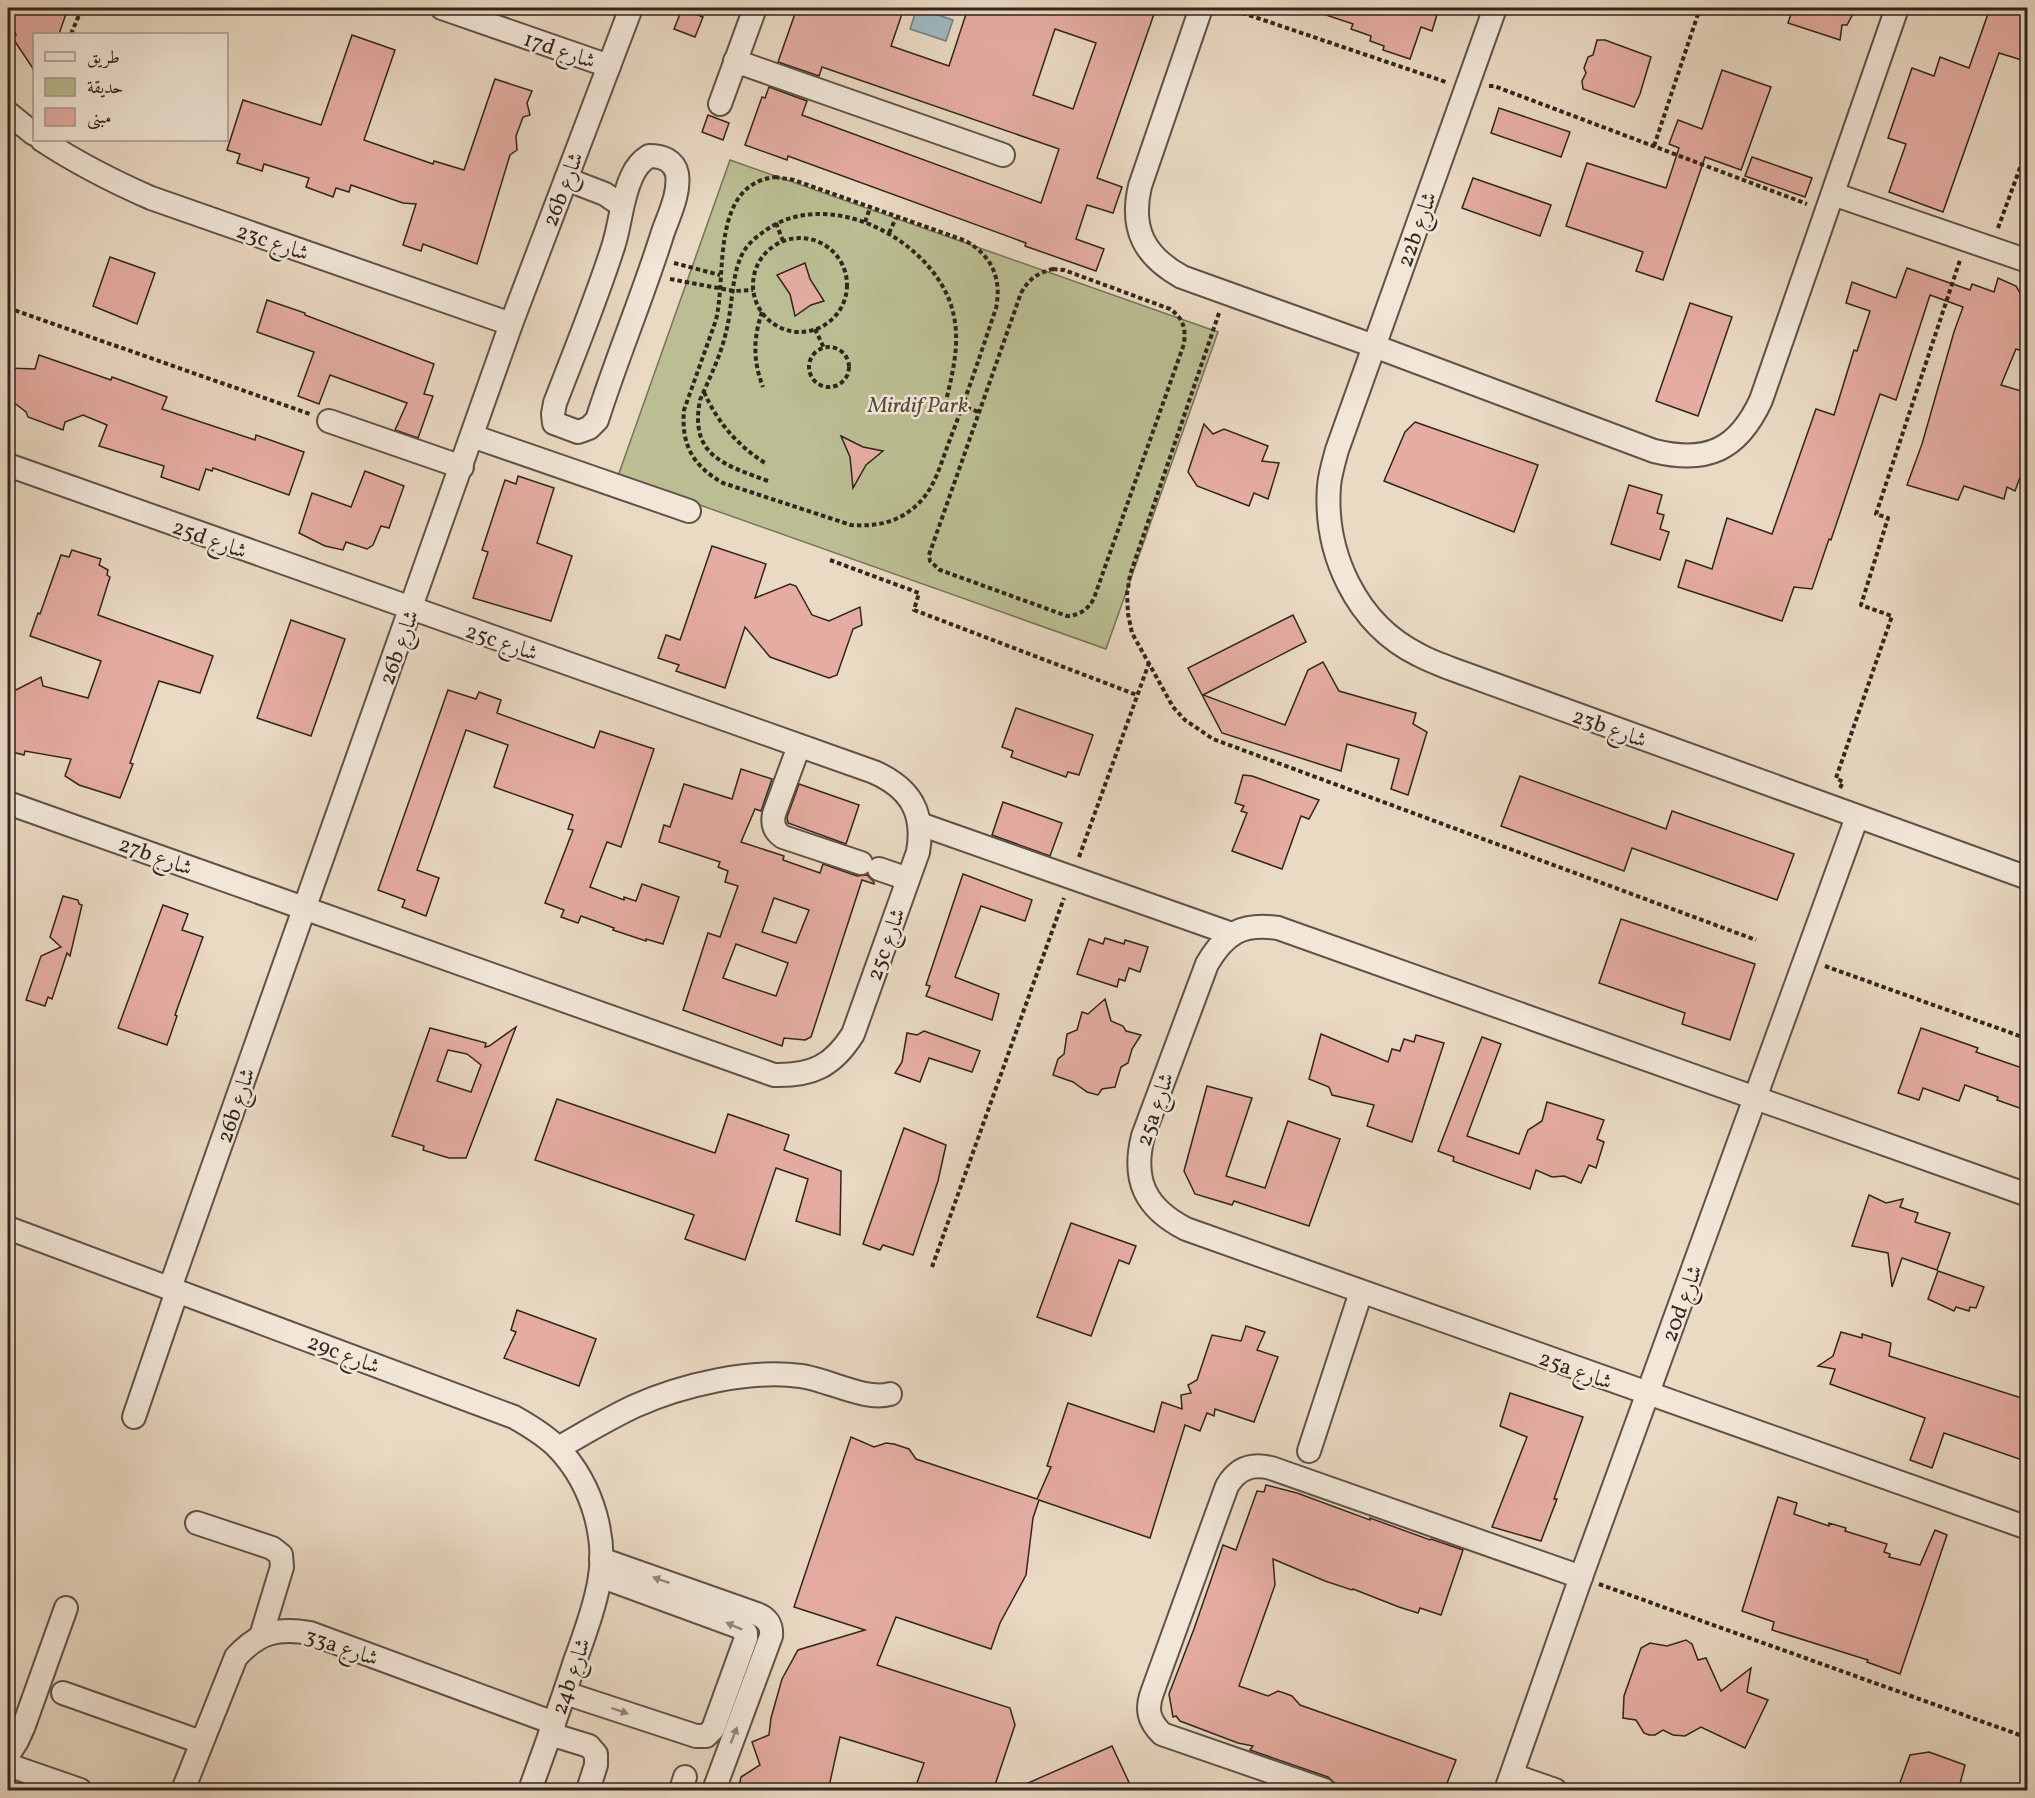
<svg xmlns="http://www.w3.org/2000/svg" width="2035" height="1798" font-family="Vollkorn,Amiri,serif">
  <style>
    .green { fill: #babe92; stroke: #767258; stroke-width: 1.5 }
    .water { fill: #9fb7c0; stroke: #737d7f; stroke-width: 1.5 }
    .building { fill: #e5ada2; stroke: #32251d; stroke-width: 1.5; fill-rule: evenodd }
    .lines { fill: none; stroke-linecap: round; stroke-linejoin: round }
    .minor-casing { stroke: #605246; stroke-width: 26 }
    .path { stroke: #32251d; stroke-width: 4; stroke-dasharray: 4.5 3; stroke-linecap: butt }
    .minor { stroke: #f1e6d8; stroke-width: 22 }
    .oneway { fill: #92867a }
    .labels { text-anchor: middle; stroke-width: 5; stroke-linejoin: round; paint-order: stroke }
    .street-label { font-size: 22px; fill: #32251d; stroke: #f1e6d8 }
    .park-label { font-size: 22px; font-style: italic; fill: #544b3a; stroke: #f1e6d8 }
  </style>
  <rect width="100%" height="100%" fill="#ead9c3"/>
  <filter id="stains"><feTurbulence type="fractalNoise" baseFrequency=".00333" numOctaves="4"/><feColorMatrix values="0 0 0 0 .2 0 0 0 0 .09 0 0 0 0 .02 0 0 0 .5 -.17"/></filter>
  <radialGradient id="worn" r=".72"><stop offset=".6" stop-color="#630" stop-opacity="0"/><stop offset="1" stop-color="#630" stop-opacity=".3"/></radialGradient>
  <!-- green -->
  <path class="green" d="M730 160 1218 332 1106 649 618 476Z"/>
  <!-- water -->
  <path class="water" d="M917 8 953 20 946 41 910 29Z"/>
  <!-- building -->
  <g class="building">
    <path d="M8 8H68L59 34H34V70L12 37 16 35 8 18Z"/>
    <path d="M797 8H904L891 46 949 66 968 8H1134L1154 14 1097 178 1122 187 1113 213 1087 205 1076 239 1104 249 1096 271 1025 246 1026 243 788 156 787 160 745 145 762 97 765 98 769 87 807 101 802 115 1041 203 1059 149 822 67 819 76 778 62ZM1055 29 1096 43 1073 109 1033 95Z"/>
    <path d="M1314 8H1439L1432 31 1421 27 1410 59 1383 50 1384 46 1370 41 1371 36 1351 29 1353 24 1314 11Z"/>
    <path d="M1793 8H1856L1847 25H1842L1840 40 1788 23Z"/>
    <path d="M1990 8H2028V62L1999 53 1943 212 1889 192 1906 144 1888 138 1912 68 1934 76 1940 57 1969 68Z"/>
    <path d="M682 9 703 17 695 37 674 29Z"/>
    <path d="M352 35 395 50 364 140 433 164 434 161 464 170 495 79 532 91 527 103 530 115 523 117 516 136 517 150 510 155 477 264 423 244 421 251 403 245 416 204 403 203 351 185 349 192 336 188 333 197 306 187 309 178 264 164 262 171 237 163 240 154 227 150 243 100 321 125Z"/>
    <path d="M1597 40H1605L1651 57 1640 94 1634 107 1583 89 1582 81 1586 73 1584 68 1588 57 1593 55Z"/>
    <path d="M1722 70 1771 87 1741 170 1705 157 1663 280 1636 271 1643 252 1566 226 1587 163 1666 188 1679 148 1669 144 1678 120 1702 129Z"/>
    <path d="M1499 108 1570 132 1561 157 1491 133Z"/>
    <path d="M708 115 729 123 723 140 702 132Z"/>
    <path d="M1752 157 1812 178 1805 197 1745 176Z"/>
    <path d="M1473 178 1551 205 1540 236 1462 208Z"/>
    <path d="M110 257 155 273 137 324 93 306Z"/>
    <path d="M805 263 810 279 824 301 811 305 795 316 790 294 777 275Z"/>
    <path d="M1907 268 1970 290 1972 284 1994 292 1998 278 2016 286 2023 298 2028 300V353L2016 349 2001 385 2028 393V455L2015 491 2007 487 2004 499 1964 486 1958 500 1907 485 1922 444 1954 332 1963 307 1930 295 1896 400 1880 394 1831 540 1829 539 1812 589 1794 587 1782 621 1678 587 1686 560 1712 569 1727 518 1772 534 1816 409 1834 415 1854 350 1857 351 1870 311 1846 303 1852 282 1896 298Z"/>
    <path d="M267 300 305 313V315L434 364 424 394 433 396 418 438 395 430 407 403 330 375 319 404 298 396 314 352 257 332Z"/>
    <path d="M1690 303 1732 317 1698 416 1656 401Z"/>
    <path d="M39 355 111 380 112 377 167 397 162 409 255 440 256 435 304 452 289 495 213 468 212 471 206 469 199 490 161 477 164 466 99 446 107 425 83 415 65 422 63 430 28 417 26 412 8 398V368L35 369Z"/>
    <path d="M1415 422 1538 465 1514 532 1384 481 1405 432Z"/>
    <path d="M1204 424 1213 434 1224 429 1268 446 1262 461 1279 463 1268 499 1254 493 1249 506 1197 486 1188 472Z"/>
    <path d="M841 436 863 447 883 451 866 465 853 488 850 457Z"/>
    <path d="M365 471 404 486 389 528 381 526 373 545 367 549 346 542 343 550 325 546 299 533 312 493 351 507Z"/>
    <path d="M518 476 554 488 537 543 572 556 551 621 473 598 488 552 482 550 505 480 516 484Z"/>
    <path d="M1629 485 1662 495 1657 513 1664 515 1660 529 1669 532 1660 560 1611 544Z"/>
    <path d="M712 546 766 564 755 598 790 584 796 586 812 615 829 621 860 607 862 625 853 629 837 675 829 678 770 657 745 627 725 688 676 671 679 665 658 658 666 635 680 640Z"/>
    <path d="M72 550 101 559 99 565 108 570 107 575 110 577 98 615 213 656 200 693 159 681 130 763 133 764 120 798 79 785 65 776 71 759 25 751 24 755 8 751V694L41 677 43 686 88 698 101 661 30 636 38 613 40 614 61 555 69 557Z"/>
    <path d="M1293 615 1306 642 1203 695 1285 725 1308 670 1323 662 1339 691 1416 713 1413 724 1427 732 1408 795 1391 789 1399 759 1347 744 1341 771 1222 733 1188 668Z"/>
    <path d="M291 620 345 639 311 736 257 718Z"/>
    <path d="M448 690 476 699 479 692 501 700 497 713 594 748 600 731 654 749 621 847 607 842 590 887 624 900V897L636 901 642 884 679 897 663 944 646 939V941L613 930 614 928 581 916 578 923 561 917 564 910 545 903 573 830 568 829 573 815 494 787 508 745 466 730 417 870 439 878 426 916 402 907 405 900 378 890Z"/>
    <path d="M1016 708 1093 735 1079 775 1068 772 1066 777 1011 757 1013 751 1002 747Z"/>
    <path d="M741 769 772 779 761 811 755 809 741 842 784 856 783 860 820 873 823 864 857 876 867 875 874 882V884L862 880 811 1037 805 1040 784 1038 782 1046 683 1010 708 933 720 937 738 886 725 882 728 871 718 867 720 862 659 842 664 825 670 827 684 784 732 799ZM774 898 809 910 796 943 762 932ZM736 944 788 963 776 996 723 978Z"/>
    <path d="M1243 775 1252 776 1319 800 1309 819 1301 816 1282 869 1232 851 1247 813 1241 811 1244 806 1235 803Z"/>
    <path d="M1520 776 1666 829 1672 811 1794 854 1777 900 1632 848 1624 871 1501 826Z"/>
    <path d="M799 784 859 805 846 844 788 823 787 817Z"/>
    <path d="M1003 802 1062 823 1050 856 992 835Z"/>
    <path d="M963 874 1032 900 1025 921 981 906 955 977 999 994 992 1020 926 996 930 986 926 985Z"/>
    <path d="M63 896 78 900 79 904 82 905 70 956 67 953 52 999 48 997 45 1006 26 1000 41 956 61 947 50 937Z"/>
    <path d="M163 905 188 914 182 930 203 937 175 1015 177 1016 167 1045 118 1028Z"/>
    <path d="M1621 919 1755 964 1730 1040 1682 1024 1685 1013 1599 983Z"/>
    <path d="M1105 938 1124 944 1125 940 1148 947 1140 972 1129 968 1125 981 1119 979 1117 987 1077 974 1089 939 1103 944Z"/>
    <path d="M1105 999 1111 1021 1123 1026 1126 1031 1141 1035 1132 1049 1128 1063 1121 1067 1115 1087 1102 1089 1098 1095 1087 1092 1073 1082 1053 1075 1058 1059 1064 1054 1067 1034 1077 1030 1082 1012 1088 1014Z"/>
    <path d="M516 1027 466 1158H449L439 1155 423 1150 424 1146 392 1136 430 1028 486 1043 485 1047 489 1046ZM448 1050 467 1054 481 1065 471 1092 437 1081Z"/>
    <path d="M1921 1028 1978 1048 1976 1052 2028 1070V1111L1997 1100 1998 1097 1965 1085 1959 1101 1923 1088 1919 1100 1898 1093Z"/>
    <path d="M924 1031 980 1051 972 1072 929 1058 920 1082 895 1073 902 1062 907 1033 917 1035Z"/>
    <path d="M1321 1034 1388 1062 1392 1049 1400 1051 1404 1039 1414 1042 1416 1035 1444 1043 1412 1142 1367 1126 1374 1105 1332 1095 1329 1087 1309 1079Z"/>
    <path d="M1482 1037 1501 1044 1467 1136 1519 1154 1528 1130 1542 1121 1547 1102 1604 1120 1597 1139 1604 1142 1596 1168 1589 1165 1581 1183 1564 1176 1552 1177 1536 1170 1530 1189 1453 1161 1454 1157 1438 1151Z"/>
    <path d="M1207 1086 1252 1098 1226 1176 1265 1188 1288 1121 1340 1139 1309 1226 1234 1201 1232 1205 1195 1194 1184 1171Z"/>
    <path d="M557 1099 715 1153 728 1114 789 1135 784 1150 841 1171 840 1235 796 1221 808 1179 776 1168 745 1260 685 1239 694 1215 535 1160Z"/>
    <path d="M904 1128 946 1145 938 1181 913 1255 883 1245 880 1250 863 1244Z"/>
    <path d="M1869 1195 1886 1203 1903 1199 1900 1207 1918 1213 1915 1222 1950 1233 1937 1270 1902 1258 1892 1287 1888 1253 1852 1246Z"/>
    <path d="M1071 1223 1136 1246 1129 1264 1119 1260 1091 1336 1037 1317Z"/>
    <path d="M1938 1271 1984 1287 1976 1308 1970 1307 1969 1311 1956 1307 1954 1311 1928 1299Z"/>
    <path d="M517 1310 596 1339 579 1386 504 1358 516 1332 511 1330Z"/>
    <path d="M1246 1326 1265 1332 1257 1350 1278 1357 1254 1422 1215 1409 1214 1416 1207 1413 1200 1431 1185 1425 1150 1538 1039 1500 1033 1518 1026 1575 1000 1623 991 1649 896 1617 877 1665 1010 1708 1015 1725 993 1791H914L924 1763 840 1737 828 1791H738L741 1777 760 1765 752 1742 769 1735 771 1718 782 1679 798 1650 865 1630 794 1607 851 1437 874 1447 886 1443 894 1444 909 1449 916 1459 1037 1499 1051 1467 1047 1466 1068 1403 1154 1432 1162 1402 1182 1409 1181 1395 1191 1393 1188 1385 1197 1380 1212 1335 1241 1341Z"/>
    <path d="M1841 1332 1862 1338V1334L1891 1343 1889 1356 2028 1400V1462L1944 1433 1932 1468 1910 1460 1925 1418 1830 1384 1835 1369 1818 1366 1833 1356Z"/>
    <path d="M1510 1393 1583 1417 1554 1499H1557L1541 1541 1492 1527 1527 1437 1500 1426Z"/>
    <path d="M1266 1485 1297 1493 1370 1520V1518L1430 1540 1431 1539 1463 1550 1441 1615 1420 1608 1418 1613 1399 1607 1353 1589 1352 1590 1325 1581 1273 1559 1275 1585 1239 1686 1268 1696 1278 1691 1284 1693 1292 1696 1300 1705 1456 1760 1444 1791H1352L1336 1784 1328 1777 1250 1750 1253 1746 1238 1743 1180 1721 1176 1716 1173 1717 1169 1694 1194 1629 1223 1545 1236 1550 1257 1491 1264 1492Z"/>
    <path d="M1778 1497 1797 1503 1794 1514 1829 1526V1523L1846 1528 1845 1531 1887 1544 1884 1552 1890 1554 1889 1557 1920 1565 1935 1530 1947 1535 1900 1674 1867 1662 1868 1660 1772 1630 1774 1622 1742 1611Z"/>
    <path d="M1686 1640 1692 1644 1698 1660 1706 1658 1721 1691 1751 1668 1747 1692 1768 1700 1745 1748 1701 1727 1685 1736 1673 1735 1663 1730 1655 1735H1649L1644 1733 1636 1720 1623 1718 1624 1696 1641 1648 1650 1643 1667 1646Z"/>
    <path d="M1112 1746 1133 1791H1010Z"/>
    <path d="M1929 1752 1965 1765 1958 1791H1897L1910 1755Z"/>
  </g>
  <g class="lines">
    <!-- minor casing -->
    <g class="minor-casing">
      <g id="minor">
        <path d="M442 8 609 66"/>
        <path d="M1201 8 1140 186C1130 229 1144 256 1182 277L1374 346 1654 451C1707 464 1738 450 1761 400L1897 8"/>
        <path d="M1495 8 1337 450C1334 461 1330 474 1329 486 1324 553 1356 624 1419 655 1428 660 1439 664 1449 668L2028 878"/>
        <path d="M735 61 1003 155"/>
        <path d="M720 104 755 8"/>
        <path d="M8 113 34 134"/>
        <path d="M42 140C77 163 112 181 151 198L511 324"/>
        <path d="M649 156C662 156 674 160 677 174 680 193 669 215 663 232 643 296 617 357 597 420L589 428 578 432 554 423 553 414 555 403C575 351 596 300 613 247 621 223 621 199 632 176 636 167 641 161 649 156Z"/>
        <path d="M566 179 605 194 621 205"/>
        <path d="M1833 194 2028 261"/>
        <path d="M329 421 462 467"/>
        <path d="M472 436 689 511"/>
        <path d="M8 465 874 772C910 788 925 812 918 852L853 1034C833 1066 812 1076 774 1075L8 803"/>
        <path d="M799 746 774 814C772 824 774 831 783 837L861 863"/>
        <path d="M920 824 1232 934"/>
        <path d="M879 869 908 879"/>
        <path d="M2028 1195 1278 928C1242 923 1225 933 1207 964L1143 1136C1132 1180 1145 1208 1186 1229L2028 1528"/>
        <path d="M8 1228 514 1417C530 1426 545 1435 558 1448 593 1485 610 1542 597 1592 592 1615 583 1639 575 1661 561 1705 545 1748 530 1790"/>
        <path d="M170 1288 511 324 631 8"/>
        <path d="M134 1417 177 1291"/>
        <path d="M558 1448C583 1434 609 1418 635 1406 682 1385 750 1369 801 1376 829 1380 865 1401 890 1394"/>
        <path d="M1309 1451 1361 1292"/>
        <path d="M197 1523 272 1548 281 1555 282 1567 261 1636"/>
        <path d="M601 1559 757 1614C767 1618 772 1625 771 1636L714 1790"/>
        <path d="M63 1693 201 1742"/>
        <path d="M565 1693 696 1736H706L713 1729 746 1638V1633L739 1627 600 1576"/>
        <path d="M550 1734 589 1746 596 1754V1765L588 1790"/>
        <path d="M8 1755 17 1741 23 1728 66 1608"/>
        <path d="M8 1765 80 1790"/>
        <path d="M1512 1775 1555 1790"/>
        <path d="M183 1790 236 1657C258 1633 277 1627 310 1633L554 1723"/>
        <path d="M681 1790 685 1777"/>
        <path d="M1324 1790 1162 1734C1149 1721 1146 1710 1152 1693L1227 1486C1237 1469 1251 1463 1271 1468L1581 1577"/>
        <path d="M1506 1790 1581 1577 1857 817"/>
      </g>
    </g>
    <!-- path -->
    <g class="path">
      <path d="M1228 8 1446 82"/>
      <path d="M71 34 82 8"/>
      <path d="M1489 86H1494L1807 204"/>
      <path d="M1654 146 1700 8"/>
      <path d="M775 177 794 180 966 241C992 256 1002 279 996 308 981 353 966 398 949 442 941 463 935 487 919 503 900 522 877 527 851 525L723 483C693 466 681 445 684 410L716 320C727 274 710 185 775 177Z"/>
      <path d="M865 222 870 208"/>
      <path d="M776 223 783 241"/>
      <path d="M1998 228 2028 146"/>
      <path d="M889 233 896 218"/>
      <circle cx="800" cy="285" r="47"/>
      <path d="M674 263 720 275"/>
      <path d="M1053 269 1064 270 1170 309C1183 318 1186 328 1184 344L1094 598C1088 610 1080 615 1067 616L940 570 930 561 929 555 1021 293C1029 279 1037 273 1053 269Z"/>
      <path d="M670 279 734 291 753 290"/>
      <path d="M8 308 310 414"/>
      <path d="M762 312C753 339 753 361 763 387"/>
      <path d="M1219 313 1130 575 1127 594 1128 614 1132 633 1173 707 1185 720 1213 739 1756 940"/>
      <path d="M815 329 824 348"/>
      <circle cx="829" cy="367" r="20"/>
      <path d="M704 392C718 423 737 445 765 463"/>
      <path d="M768 481C725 465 689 456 700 400 710 377 721 355 726 332 733 307 731 268 746 248 751 241 759 235 766 230 828 187 926 237 950 302 962 336 954 367 946 401L979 412"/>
      <path d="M830 560 919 593 914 610 1137 695"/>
      <path d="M1840 788 1843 782 1836 778 1892 616 1861 605 1888 518 1876 514 1960 260"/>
      <path d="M1079 857 1149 663"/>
      <path d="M1825 966 2028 1039"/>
      <path d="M932 1267 1064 898"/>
      <path d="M1599 1584 2028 1738"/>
    </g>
    <!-- minor -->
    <use href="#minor" class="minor"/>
  </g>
  <!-- one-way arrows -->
  <defs><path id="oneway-solid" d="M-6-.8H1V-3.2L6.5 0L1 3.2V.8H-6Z" transform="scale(1.5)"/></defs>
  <g class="oneway">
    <use href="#oneway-solid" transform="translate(661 1580) rotate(-161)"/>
    <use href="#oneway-solid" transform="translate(734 1626) rotate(-156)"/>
    <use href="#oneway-solid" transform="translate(620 1711) rotate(18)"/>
    <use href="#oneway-solid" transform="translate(734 1735) rotate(-69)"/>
  </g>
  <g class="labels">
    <!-- street labels -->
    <g class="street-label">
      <text transform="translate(560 49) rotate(19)" y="8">17d شارع</text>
      <text transform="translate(562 189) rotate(-69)" y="8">26b شارع</text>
      <text transform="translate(1416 229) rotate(-70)" y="8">22b شارع</text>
      <text transform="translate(273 241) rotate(19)" y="8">23c شارع</text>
      <text transform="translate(210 538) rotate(20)" y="8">25d شارع</text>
      <text transform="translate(502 641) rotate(19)" y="8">25c شارع</text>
      <text transform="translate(398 647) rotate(-70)" y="8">26b شارع</text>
      <text transform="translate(1610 727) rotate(20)" y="8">23b شارع</text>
      <text transform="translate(156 855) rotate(20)" y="8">27b شارع</text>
      <text transform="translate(885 944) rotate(-70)" y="8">25c شارع</text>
      <text transform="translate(235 1105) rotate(-71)" y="8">26b شارع</text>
      <text transform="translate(1154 1109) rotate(-71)" y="8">25a شارع</text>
      <text transform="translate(1681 1303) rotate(-70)" y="8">20d شارع</text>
      <text transform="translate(344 1353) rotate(21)" y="8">29c شارع</text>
      <text transform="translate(1576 1369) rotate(20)" y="8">25a شارع</text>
      <text transform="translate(342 1646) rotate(19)" y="8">33a شارع</text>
      <text transform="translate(570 1676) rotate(-71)" y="8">24b شارع</text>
    </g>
    <!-- park labels -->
    <g class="park-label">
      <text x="918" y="412">Mirdif Park</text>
    </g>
  </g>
  <!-- margin -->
  <rect width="2035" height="1798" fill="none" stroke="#ead9c3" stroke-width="30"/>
  <rect x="9" y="9" width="2017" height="1780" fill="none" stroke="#32251d" stroke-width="3"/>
  <rect x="15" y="15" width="2005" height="1768" fill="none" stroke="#32251d" stroke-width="1.5"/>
  <!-- legend -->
  <rect x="33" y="33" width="195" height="108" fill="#f1e6d8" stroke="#a5998d" stroke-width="1.5"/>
  <rect x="45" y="52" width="30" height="9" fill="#f1e6d8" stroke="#a5998d" stroke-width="1.5"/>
  <text x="87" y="63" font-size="18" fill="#32251d">طريق</text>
  <rect x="45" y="78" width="30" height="18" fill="#babe92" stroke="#a5998d" stroke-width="1.5"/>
  <text x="87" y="93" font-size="18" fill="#32251d">حديقة</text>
  <rect x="45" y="108" width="30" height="18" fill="#e5ada2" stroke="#a5998d" stroke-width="1.5"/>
  <text x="87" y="123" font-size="18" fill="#32251d">مبنى</text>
  <rect width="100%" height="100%" filter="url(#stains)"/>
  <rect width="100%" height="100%" fill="url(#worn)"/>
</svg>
